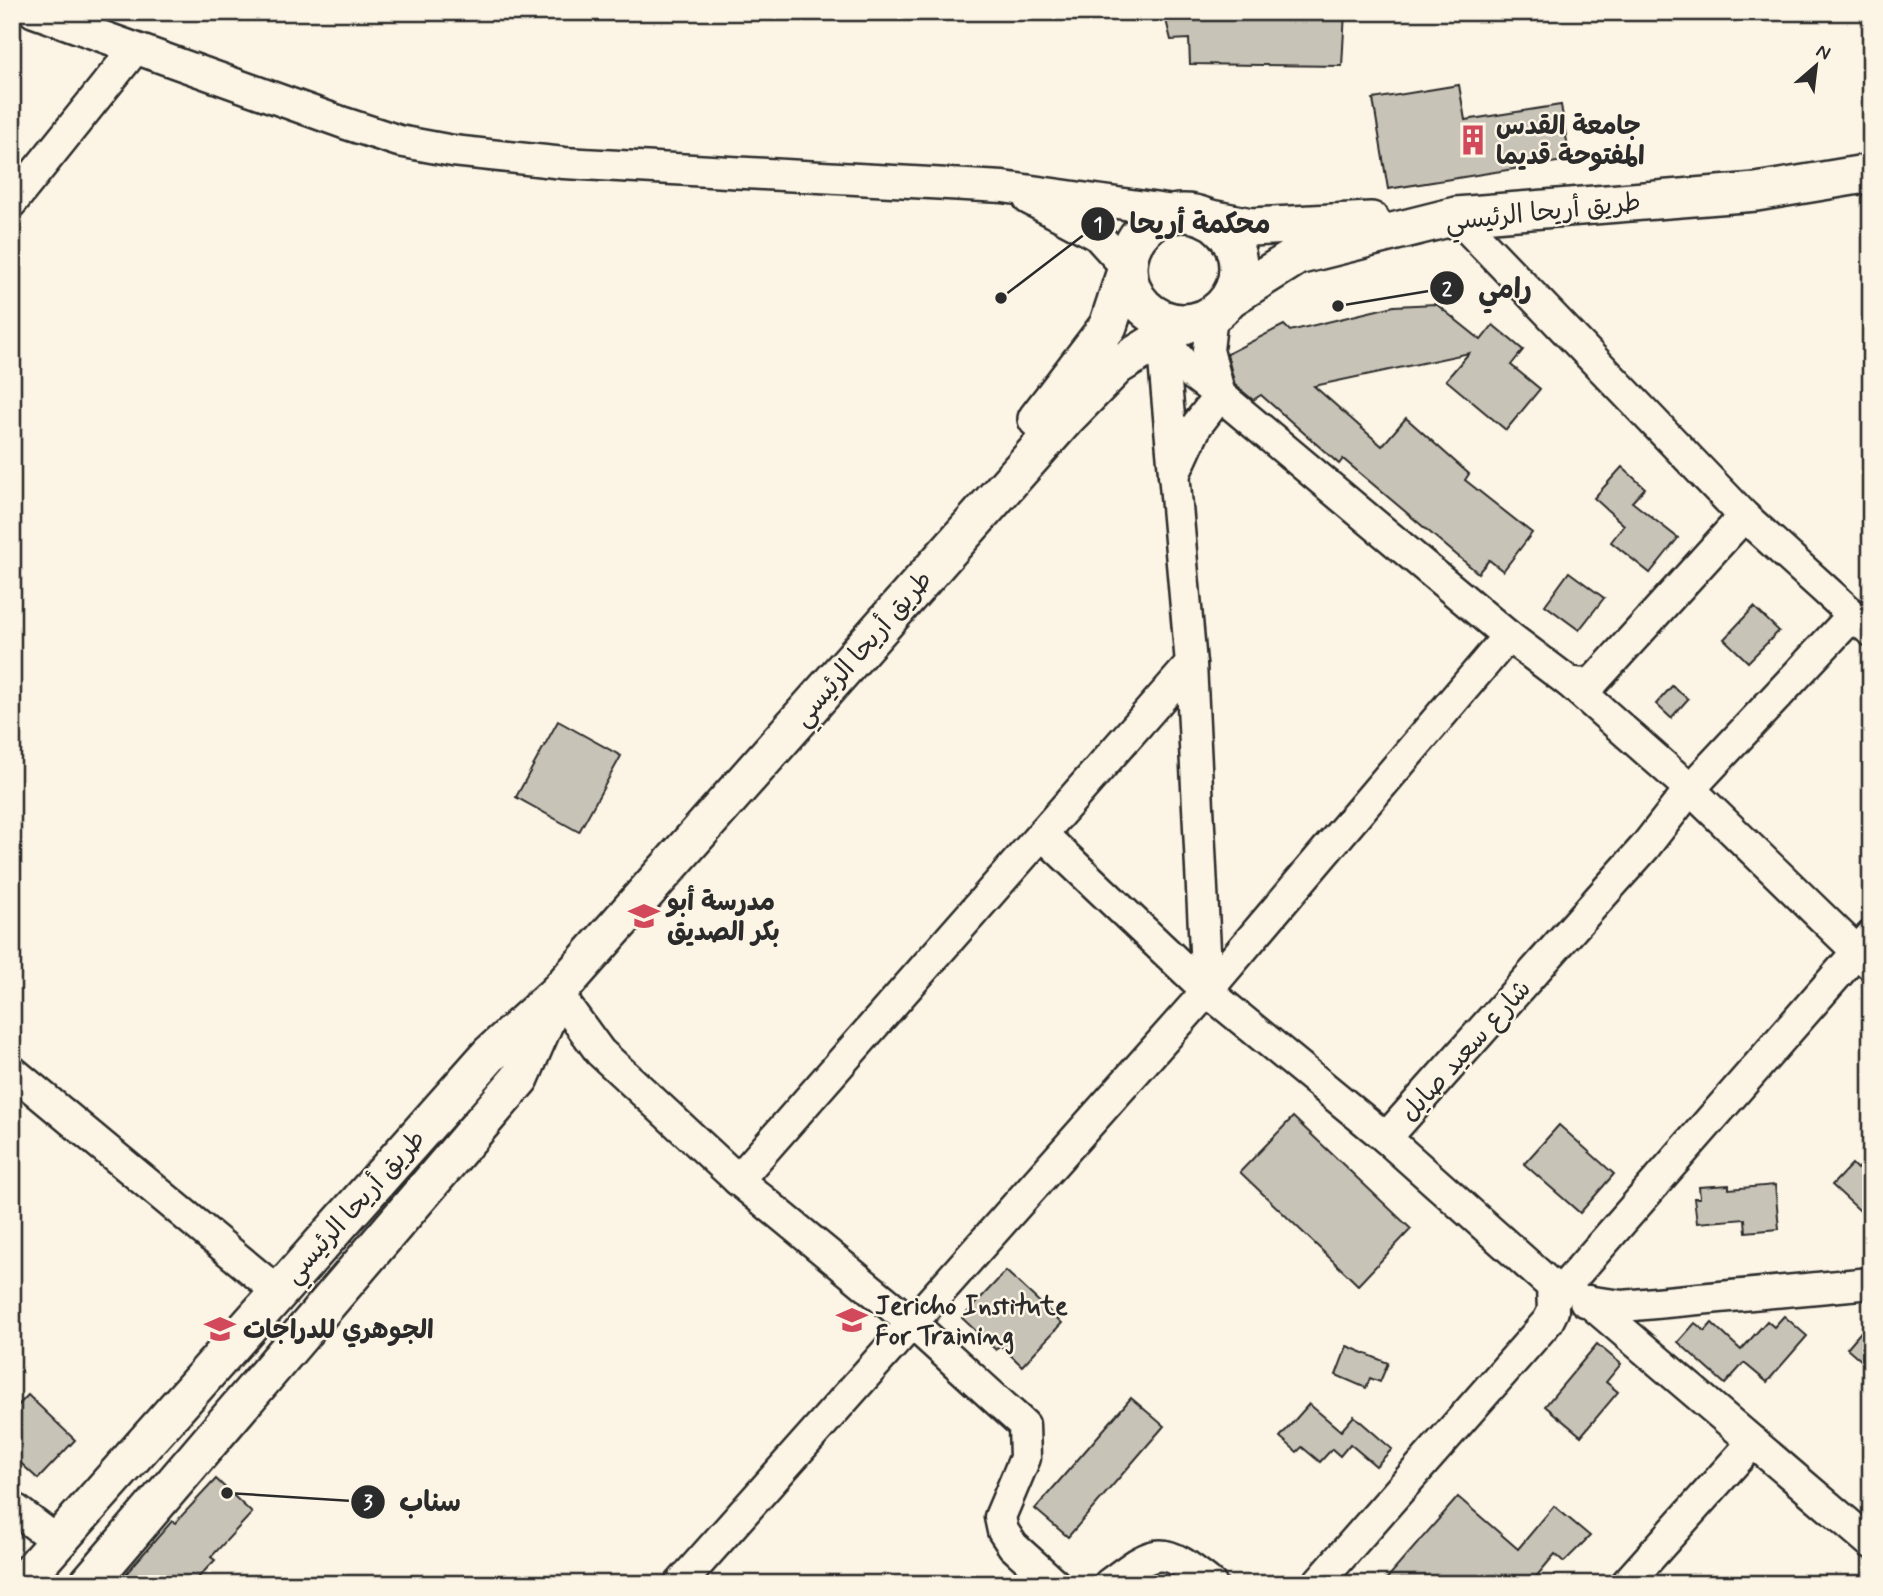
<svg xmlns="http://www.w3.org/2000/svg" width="1883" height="1596" font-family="Mynerve,'Playpen Sans Arabic',sans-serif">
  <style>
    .building { fill: #c8c3b7; stroke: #2b2b2b; stroke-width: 2 }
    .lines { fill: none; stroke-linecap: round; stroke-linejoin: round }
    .minor-casing { stroke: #2b2b2b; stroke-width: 35 }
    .major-casing { stroke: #2b2b2b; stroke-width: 42 }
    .minor { stroke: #fcf5e5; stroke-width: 30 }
    .major { stroke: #fcf5e5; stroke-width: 37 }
    .labels { text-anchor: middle; stroke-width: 5; stroke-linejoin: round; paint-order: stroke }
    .poi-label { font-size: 26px; font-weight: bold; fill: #2b2b2b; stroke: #fcf5e5; text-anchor: start }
    .street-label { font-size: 26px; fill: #2b2b2b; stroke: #fcf5e5 }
    .leader { fill: none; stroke: #2b2b2b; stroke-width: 2.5 }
    .callout-dot { fill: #2b2b2b; stroke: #fcf5e5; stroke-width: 2.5 }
    .mark-label { font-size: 21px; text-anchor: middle; font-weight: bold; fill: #fff }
    .callout-label { font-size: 28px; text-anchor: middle; font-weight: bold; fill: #2b2b2b; stroke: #fcf5e5; stroke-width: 5; stroke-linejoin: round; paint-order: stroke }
  </style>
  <rect width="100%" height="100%" fill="#fcf5e5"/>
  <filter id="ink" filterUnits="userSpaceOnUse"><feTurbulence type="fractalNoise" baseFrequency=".0143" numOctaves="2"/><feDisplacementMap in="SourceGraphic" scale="14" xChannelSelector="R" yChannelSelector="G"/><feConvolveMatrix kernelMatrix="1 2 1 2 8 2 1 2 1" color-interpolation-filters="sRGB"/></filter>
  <g filter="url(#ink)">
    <!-- building -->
    <g class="building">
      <path d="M1164 12H1345L1342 66 1190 64 1189 39 1171 40Z"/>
      <path d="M1459 85 1465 120 1561 105 1570 160 1388 189 1373 99Z"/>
      <path d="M1436 304 1481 340 1493 325 1523 350 1511 365 1540 389 1506 430 1446 380 1469 353 1314 386 1382 446 1406 418 1469 474 1465 480 1532 533 1503 571 1489 560 1478 573 1343 459 1339 464 1261 395 1253 400 1235 385 1227 354 1284 325 1290 331 1394 306Z"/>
      <path d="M1622 467 1645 488 1632 502 1678 538 1650 573 1611 542 1624 525 1594 498Z"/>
      <path d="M1569 572 1604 598 1579 630 1545 605Z"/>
      <path d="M1754 607 1779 631 1748 662 1724 639Z"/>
      <path d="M1672 686 1688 699 1671 718 1656 704Z"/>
      <path d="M558 721 621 756 579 832 516 797Z"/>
      <path d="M1293 1117 1411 1229 1358 1285 1240 1172Z"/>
      <path d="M1559 1125 1614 1174 1580 1213 1524 1164Z"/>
      <path d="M1852 1164 1857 1169 1861 1164 1871 1174V1221L1832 1185Z"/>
      <path d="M1729 1185V1189L1775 1185 1779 1229 1746 1232 1745 1219 1697 1223 1694 1198H1700L1699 1187Z"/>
      <path d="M1006 1271 1062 1323 1022 1366 1000 1345 996 1350 962 1318Z"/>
      <path d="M1784 1316 1807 1336 1767 1382 1744 1363 1725 1384 1678 1342 1695 1323 1705 1331 1712 1323 1741 1350 1767 1321 1774 1327Z"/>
      <path d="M1871 1320V1369L1847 1348Z"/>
      <path d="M1597 1344 1621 1364 1606 1382 1618 1392 1581 1436 1545 1406Z"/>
      <path d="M1347 1346 1388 1363 1380 1382 1370 1378 1366 1388 1336 1375Z"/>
      <path d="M28 1395 75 1440 38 1479 12 1455V1412Z"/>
      <path d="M1131 1398 1164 1426 1068 1537 1035 1509Z"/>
      <path d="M1309 1404 1341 1431 1354 1416 1392 1449 1376 1466 1350 1444 1340 1456 1332 1449 1320 1462 1302 1447 1297 1452 1280 1437Z"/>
      <path d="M216 1479 252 1513 211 1557 215 1560 192 1584H117L172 1521 175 1523Z"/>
      <path d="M1458 1497 1518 1549 1554 1506 1590 1536 1564 1562 1555 1554 1530 1584H1382Z"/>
    </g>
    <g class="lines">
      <!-- minor casing -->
      <g class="minor-casing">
        <g id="minor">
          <path d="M34 12 344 123 399 141 453 151 564 163 1003 187 1188 213"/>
          <path d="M1029 199 1097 235 1127 268"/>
          <path d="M12 202 134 50"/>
          <path d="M1456 216 1744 516 1853 615"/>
          <path d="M1212 315 1208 350 1220 395 1508 636 1569 682 1584 684 1595 680 1744 516"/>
          <path d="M1162 338 1192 374 1220 395 1197 425 1174 475"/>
          <path d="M1508 636 1207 991 1386 1138 1645 847 1690 789 1853 615 1871 631"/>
          <path d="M1569 682 1690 789 1871 965"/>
          <path d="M1042 834 1207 991"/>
          <path d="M557 993 600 1052 738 1180 913 1324 1024 1425 1025 1458 1000 1517 1003 1531 1013 1546 1055 1584"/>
          <path d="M12 1071 278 1292"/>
          <path d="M738 1180 1191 664 1162 338"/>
          <path d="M1555 1298 1871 936"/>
          <path d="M1585 1301 1623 1306 1871 1283"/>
          <path d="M1588 1301 1871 1543"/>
          <path d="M12 1507 57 1541"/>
          <path d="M680 1584 1207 991 1191 664"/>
          <path d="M1109 1584C1159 1546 1162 1546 1211 1584"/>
          <path d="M1317 1584 1548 1321 1553 1311 1552 1286 1386 1138"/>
          <path d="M1626 1584 1753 1442"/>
        </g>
      </g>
      <!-- major casing -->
      <g class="major-casing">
        <g id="major">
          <circle cx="1183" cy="268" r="55"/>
          <path d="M1206 218 1251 227 1371 221"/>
          <path d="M1230 298 1297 256 1456 216 1756 192 1871 173"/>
          <path d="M1037 419 1108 326 1127 268"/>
          <path d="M20 1584 490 1054 557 993 1067 417 1117 366 1185 324"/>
          <path d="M88 1584 520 1078 551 1007"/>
        </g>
      </g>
      <!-- minor -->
      <use href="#minor" class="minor"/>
      <!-- major -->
      <use href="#major" class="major"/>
    </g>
  </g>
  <!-- icons -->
  <defs>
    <g id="building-bare" transform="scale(2.415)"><path d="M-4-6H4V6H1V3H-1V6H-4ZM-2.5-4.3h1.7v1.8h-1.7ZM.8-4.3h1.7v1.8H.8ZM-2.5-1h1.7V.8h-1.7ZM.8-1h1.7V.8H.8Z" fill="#d1495b" stroke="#fcf5e5" stroke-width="2.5" paint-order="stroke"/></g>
    <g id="school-bare" transform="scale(2.415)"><path d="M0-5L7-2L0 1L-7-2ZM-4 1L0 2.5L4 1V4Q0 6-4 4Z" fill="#d1495b" stroke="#fcf5e5" stroke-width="2.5" paint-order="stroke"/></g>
    <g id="university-bare" transform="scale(2.415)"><path d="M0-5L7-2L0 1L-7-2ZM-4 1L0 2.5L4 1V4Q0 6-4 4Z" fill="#d1495b" stroke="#fcf5e5" stroke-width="2.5" paint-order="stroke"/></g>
  </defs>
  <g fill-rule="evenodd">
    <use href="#building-bare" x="1473" y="140"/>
    <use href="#school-bare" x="644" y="916"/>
    <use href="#university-bare" x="852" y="1320"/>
    <use href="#school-bare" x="220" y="1329"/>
  </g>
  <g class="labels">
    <!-- poi labels -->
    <g class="poi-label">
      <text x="1496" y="134">جامعة القدس<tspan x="1496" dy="30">المفتوحة قديما</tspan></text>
      <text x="667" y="910">مدرسة أبو<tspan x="667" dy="30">بكر الصديق</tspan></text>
      <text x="875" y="1314">Jericho Institute<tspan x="875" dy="30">For Training</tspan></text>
      <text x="243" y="1338">الجوهري للدراجات</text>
    </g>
    <!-- street labels -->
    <g class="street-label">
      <text transform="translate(1543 211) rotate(-6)" y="9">طريق أريحا الرئيسي</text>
      <text transform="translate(862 648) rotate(-49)" y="9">طريق أريحا الرئيسي</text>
      <text transform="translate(1465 1050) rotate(-48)" y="9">شارع سعيد صايل</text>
      <text transform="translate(354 1206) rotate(-48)" y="9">طريق أريحا الرئيسي</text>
    </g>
  </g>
  <!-- callouts -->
  <path class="leader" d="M1001 298L1098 224M1338 306L1447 288M227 1493L368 1502"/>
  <g class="callout-dot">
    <circle cx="1001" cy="298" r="7"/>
    <circle cx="1338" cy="306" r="7"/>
    <circle cx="227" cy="1493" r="7"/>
    <circle cx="1098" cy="224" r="18"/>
    <circle cx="1447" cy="288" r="18"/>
    <circle cx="368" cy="1502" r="18"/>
  </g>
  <g class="mark-label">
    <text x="1098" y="231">1</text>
    <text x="1447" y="296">2</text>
    <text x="368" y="1509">3</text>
  </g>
  <g class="callout-label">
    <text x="1200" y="233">محكمة أريحا</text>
    <text x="1505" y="298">رامي</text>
    <text x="430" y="1511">سناب</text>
  </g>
  <!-- margin -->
  <rect width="1883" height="1596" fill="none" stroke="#fcf5e5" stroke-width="42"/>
  <rect x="21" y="21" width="1841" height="1554" fill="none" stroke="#2b2b2b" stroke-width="2.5" filter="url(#ink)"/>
  <!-- north arrow -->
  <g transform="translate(1816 66) rotate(28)" stroke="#fcf5e5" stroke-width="5" paint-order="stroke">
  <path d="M0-5L12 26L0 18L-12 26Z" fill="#2b2b2b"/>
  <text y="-10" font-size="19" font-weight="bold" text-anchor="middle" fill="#2b2b2b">N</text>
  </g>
</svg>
